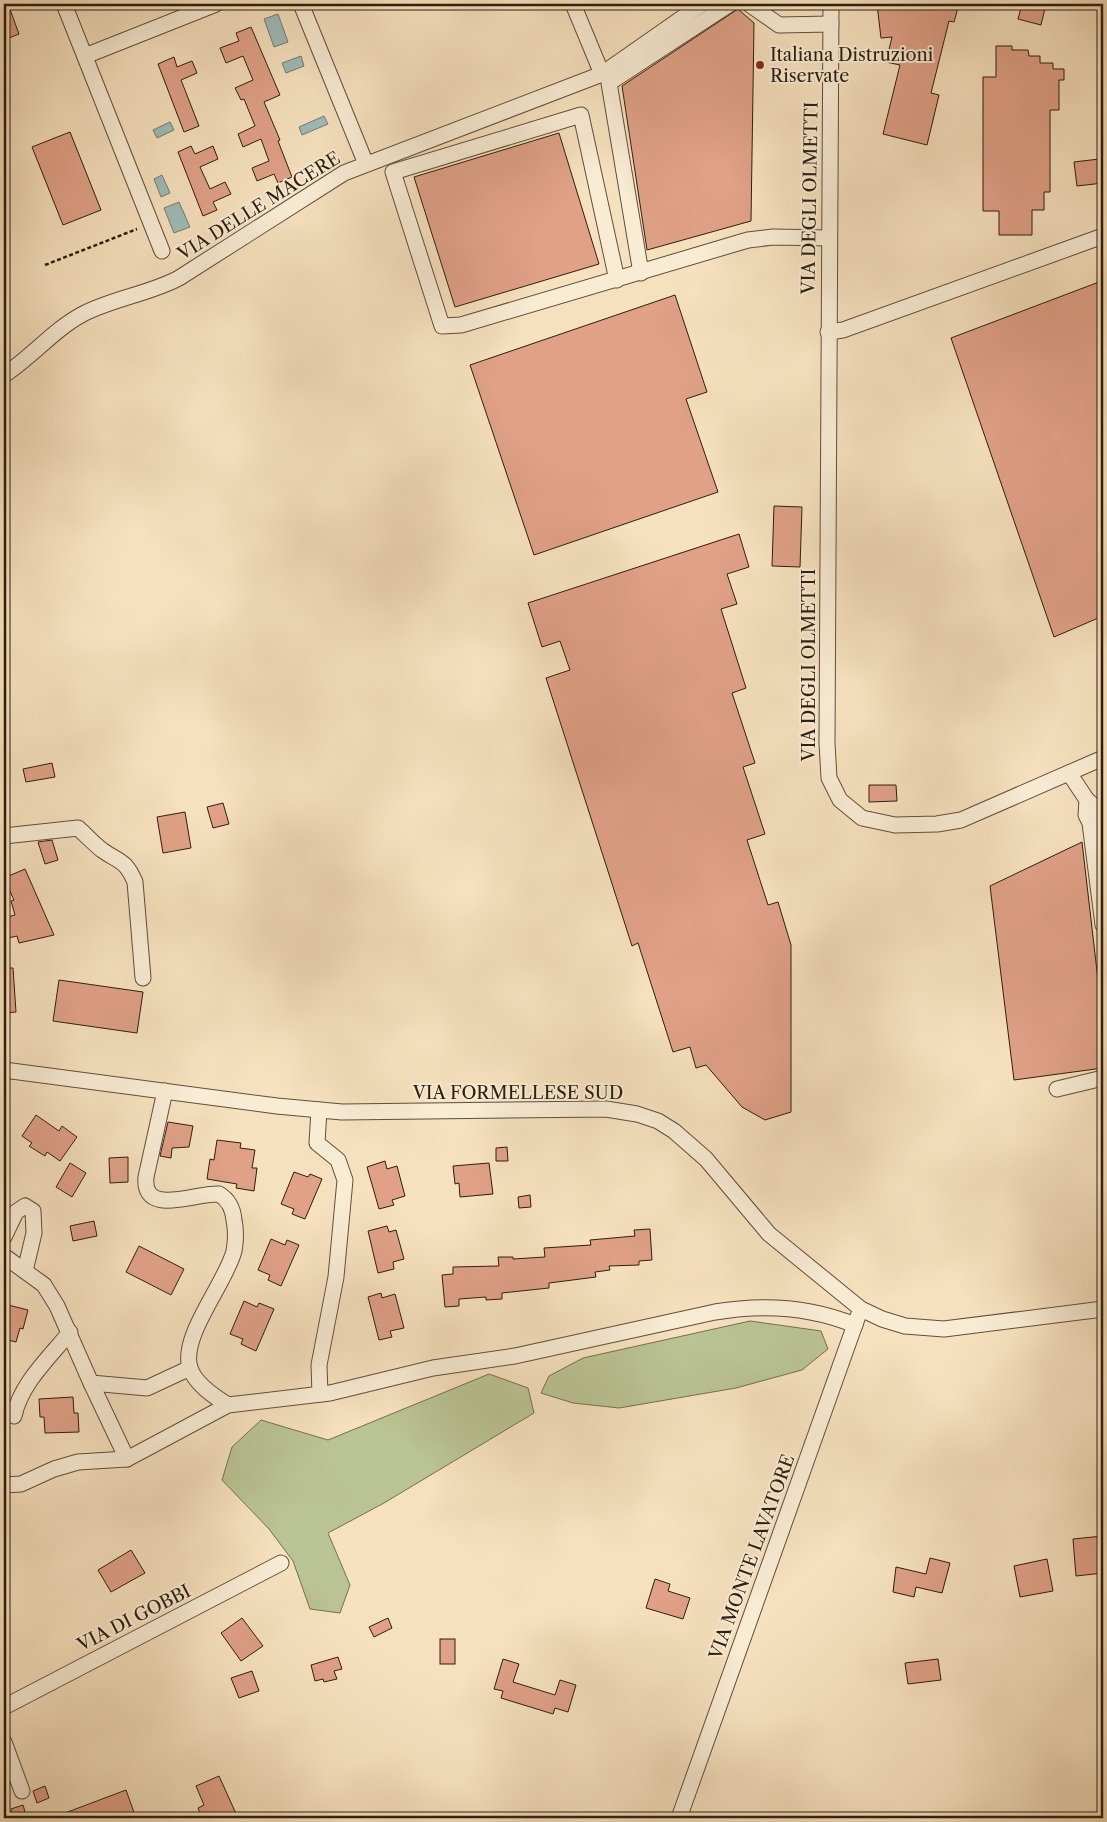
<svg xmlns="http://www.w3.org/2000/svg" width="1107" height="1822" font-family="'Libre Caslon Text',serif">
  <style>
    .green { fill: #bac393; stroke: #747050 }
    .water { fill: #9ebcb9; stroke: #717d75 }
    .building { fill: #e0a187; stroke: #2d1e0e }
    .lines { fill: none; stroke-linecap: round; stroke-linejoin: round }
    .minor-casing { stroke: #5f4f3a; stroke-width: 17 }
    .path { stroke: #2d1e0e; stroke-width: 2.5; stroke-dasharray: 4 2.5; stroke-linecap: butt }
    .minor { stroke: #f9ecd5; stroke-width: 15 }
    .poi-dot { fill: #8f2418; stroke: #f9ecd5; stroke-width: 2 }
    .labels { text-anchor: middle; stroke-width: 4; stroke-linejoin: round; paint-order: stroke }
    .poi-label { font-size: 18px; fill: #2d1e0e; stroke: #f9ecd5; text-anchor: start }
    .street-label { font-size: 18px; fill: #2d1e0e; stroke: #f9ecd5 }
  </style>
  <rect width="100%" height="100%" fill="#f6e1be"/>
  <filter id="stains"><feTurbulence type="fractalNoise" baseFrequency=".004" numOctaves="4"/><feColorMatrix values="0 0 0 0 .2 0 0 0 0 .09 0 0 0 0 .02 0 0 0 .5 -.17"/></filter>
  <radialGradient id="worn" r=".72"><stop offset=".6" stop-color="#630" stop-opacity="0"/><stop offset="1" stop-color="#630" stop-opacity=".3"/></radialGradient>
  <!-- green -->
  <g class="green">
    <path d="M750 1321 821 1331 828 1349 802 1370 736 1388 619 1408 573 1403 541 1393 549 1376 583 1358Z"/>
    <path d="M489 1374 528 1388 534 1413 384 1503 328 1533 350 1585 340 1613 310 1609 293 1561 269 1529 222 1480 232 1447 261 1420 328 1440Z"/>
  </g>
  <!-- water -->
  <g class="water">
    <path d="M278 14 288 42 274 47 264 19Z"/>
    <path d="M301 56 304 66 286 73 282 63Z"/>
    <path d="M324 116 328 124 302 135 299 127Z"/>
    <path d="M170 122 174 130 157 138 153 130Z"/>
    <path d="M162 175 170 193 161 197 154 179Z"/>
    <path d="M179 202 190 227 174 233 164 208Z"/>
  </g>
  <!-- building -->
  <g class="building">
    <path d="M4 4H8L19 34 4 40Z"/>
    <path d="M877 4H959L954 22 949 21 931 93 939 95 927 145 883 134 900 65 886 62 892 37 881 38Z"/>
    <path d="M1022 4H1046L1041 25 1018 19Z"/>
    <path d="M738 9 754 23 751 221 647 250 622 86Z"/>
    <path d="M251 27 280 95 264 102 280 140 278 141 292 177 278 183 274 174 257 181 252 168 269 161 261 139 243 147 238 134 255 126 244 99 241 100 235 88 253 80 243 56 226 63 220 48 239 41 236 33Z"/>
    <path d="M996 46H1012V50H1028L1029 56H1040V63H1053V69H1064V80H1059V110H1050V192H1044V210H1032V235H999V211H983V77H996Z"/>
    <path d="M174 57 177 67 192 61 197 73 181 80 199 126 184 132 158 64Z"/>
    <path d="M70 132 101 210 63 225 32 147Z"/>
    <path d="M559 133 599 264 455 307 414 177Z"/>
    <path d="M191 146 195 154 213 146 218 159 200 167 210 189 225 182 231 194 213 202 217 210 203 216 178 152Z"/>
    <path d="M1099 159 1100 169H1103V183L1077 186 1074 162Z"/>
    <path d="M1099 282 1103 294V616L1054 637 951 338Z"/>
    <path d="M675 295 707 392 686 399 718 492 534 555 470 365Z"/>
    <path d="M774 506 802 507 800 567 772 566Z"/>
    <path d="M739 534 749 567 727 574 737 604 721 609 746 688 732 693 755 763 743 767 765 834 747 840 768 905 778 902 791 945V1112L765 1120 742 1107 706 1065 696 1068 690 1047 673 1052 638 943 632 946 546 678 570 670 560 641 542 647 528 603Z"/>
    <path d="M52 763 55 777 26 782 23 769Z"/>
    <path d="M869 785H896L897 801 869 802Z"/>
    <path d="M223 803 229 824 213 828 207 807Z"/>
    <path d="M185 812 191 848 163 853 157 817Z"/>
    <path d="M52 840 58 860 45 864 38 842Z"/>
    <path d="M1082 842 1103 1023V1068L1014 1080 990 886Z"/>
    <path d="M25 869 54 935 19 943 17 936 4 939V918L15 915 11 901 14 900 4 878Z"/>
    <path d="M4 968H13L16 1012 4 1013Z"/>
    <path d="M59 980 143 992 137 1033 53 1021Z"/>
    <path d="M36 1115 59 1131 62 1126 77 1137 60 1161 47 1152 45 1156 29 1146 32 1143 22 1136Z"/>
    <path d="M168 1122 193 1126 189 1147 172 1148 171 1158 160 1156Z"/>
    <path d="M217 1140 241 1143 240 1148 255 1150 252 1168H257L254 1191 236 1188 237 1184 207 1179 210 1159 214 1160Z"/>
    <path d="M507 1147 508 1161H496V1148Z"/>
    <path d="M128 1157V1182L110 1183 109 1158Z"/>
    <path d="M385 1161 387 1169 397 1166 405 1196 392 1200 394 1205 379 1209 367 1167Z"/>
    <path d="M70 1163 86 1173 72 1197 56 1187Z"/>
    <path d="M489 1163 493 1194 460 1197 459 1183 455 1184 453 1166Z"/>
    <path d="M294 1172 308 1177 310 1174 322 1179 305 1219 292 1214 294 1209 281 1204Z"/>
    <path d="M530 1195 531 1207 519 1208 518 1197Z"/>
    <path d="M94 1221 97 1236 73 1241 70 1226Z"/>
    <path d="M387 1226 389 1232 396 1230 404 1259 393 1262 394 1269 378 1273 368 1231Z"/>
    <path d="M650 1229 652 1260 639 1261V1265L609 1266 610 1270 595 1272 596 1277 549 1283V1288L502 1293V1299L486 1300V1297L459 1299V1306L445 1307 442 1275 453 1274V1267L499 1266 498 1257H513V1259L545 1257 544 1248 591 1245 590 1240 635 1236 634 1230Z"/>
    <path d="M271 1239 285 1245 287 1240 299 1245 281 1286 268 1280 270 1275 258 1270Z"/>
    <path d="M139 1246 184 1269 171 1295 126 1272Z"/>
    <path d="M381 1293 382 1298 395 1294 404 1328 390 1331 392 1337 379 1340 368 1297Z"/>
    <path d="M244 1301 257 1307 259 1303 274 1309 256 1351 241 1344 243 1339 230 1334Z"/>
    <path d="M4 1304 28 1310 23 1329 20 1328 16 1342 4 1339Z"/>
    <path d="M73 1397 74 1413H78L79 1432 45 1433 44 1417H40L39 1399Z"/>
    <path d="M1103 1536V1573L1076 1576 1073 1539Z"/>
    <path d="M131 1550 145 1573 111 1592 98 1570Z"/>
    <path d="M930 1558 950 1563 942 1593 916 1587 914 1597 893 1592 896 1567 926 1574Z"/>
    <path d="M1047 1559 1053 1591 1020 1597 1014 1566Z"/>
    <path d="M655 1579 670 1584 668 1591 690 1598 683 1619 646 1608Z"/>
    <path d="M242 1618 263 1646 241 1661 221 1633Z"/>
    <path d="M388 1618 392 1628 374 1637 369 1627Z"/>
    <rect x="440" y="1639" width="15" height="25"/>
    <path d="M338 1657 342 1669 334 1671 337 1679 324 1682 323 1679 315 1681 311 1665Z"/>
    <path d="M503 1659 519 1664 513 1682 555 1695 560 1680 576 1685 568 1712 555 1708 553 1714 501 1698 503 1691 494 1689Z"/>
    <path d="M938 1659 941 1680 908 1684 905 1663Z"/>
    <path d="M252 1671 259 1691 239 1698 231 1678Z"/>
    <path d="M219 1776 238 1818H202L198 1808 204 1805 196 1786Z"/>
    <path d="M45 1786 49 1798 37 1803 33 1791Z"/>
    <path d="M126 1790 136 1818H57V1816Z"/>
    <path d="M23 1805 27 1818H13L11 1809Z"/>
  </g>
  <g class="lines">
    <!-- minor casing -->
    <g class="minor-casing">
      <g id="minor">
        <path d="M64 4 162 251"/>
        <path d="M301 4 366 164"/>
        <path d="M573 4 602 74"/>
        <path d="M749 4 779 25 831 24"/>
        <path d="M831 4 827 743 829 778 840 800 862 818 895 825 937 824 961 820 1103 758"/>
        <path d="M85 56 216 4"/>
        <path d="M641 273 609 83 730 4"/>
        <path d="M617 280 581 115 393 172 442 326 461 325 748 240 773 237 829 238"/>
        <path d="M828 332 843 330 1103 236"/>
        <path d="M4 375C32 357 53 330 83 314 114 298 149 294 179 278L344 173 602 74 702 4"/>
        <path d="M1069 773 1087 800 1086 815 1090 823 1103 925"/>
        <path d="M1087 800 1099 810 1103 837"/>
        <path d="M4 836 78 828C86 835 93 843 102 850 120 863 125 859 135 882L143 978"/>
        <path d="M4 1070 277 1106 342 1112 606 1109 637 1114 658 1121 674 1131 706 1159 769 1234 861 1309 882 1319 905 1326 944 1329 1103 1309"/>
        <path d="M1057 1089 1103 1078"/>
        <path d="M165 1091 146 1177C142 1218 197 1192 219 1194 229 1200 233 1209 234 1220 236 1230 236 1240 234 1251 226 1283 180 1336 190 1368 195 1384 215 1397 228 1405"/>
        <path d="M319 1110 317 1143 338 1160 345 1180 336 1277 319 1365 320 1394"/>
        <path d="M4 1237 16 1212 25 1206 33 1211 34 1233 25 1271"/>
        <path d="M4 1256 44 1285 57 1306 91 1383 147 1388 190 1368"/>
        <path d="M91 1383 127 1459"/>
        <path d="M14 1416C21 1383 49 1358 70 1332"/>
        <path d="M4 1485 21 1484 54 1469 78 1462 127 1459 228 1405 330 1393 433 1368 515 1356 715 1312C762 1304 811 1307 855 1325"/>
        <path d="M4 1707 281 1563"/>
        <path d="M4 1742 22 1791"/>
        <path d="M679 1818 858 1316"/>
      </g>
    </g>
    <!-- path -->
    <path class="path" d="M45 265 137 229"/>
    <!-- minor -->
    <use href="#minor" class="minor"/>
  </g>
  <!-- markers -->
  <circle class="poi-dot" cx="760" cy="65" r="5"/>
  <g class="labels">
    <!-- poi labels -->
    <g class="poi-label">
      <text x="770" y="61">Italiana Distruzioni<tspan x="770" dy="21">Riservate</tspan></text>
    </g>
    <!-- street labels -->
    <g class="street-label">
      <text transform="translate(810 198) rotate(-89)" y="6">VIA DEGLI OLMETTI</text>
      <text transform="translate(259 206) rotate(-32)" y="6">VIA DELLE MACERE</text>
      <text transform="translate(809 665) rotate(-90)" y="6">VIA DEGLI OLMETTI</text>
      <text x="518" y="1099">VIA FORMELLESE SUD</text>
      <text transform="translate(752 1557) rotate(-70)" y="6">VIA MONTE LAVATORE</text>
      <text transform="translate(134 1618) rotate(-27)" y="6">VIA DI GOBBI</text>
    </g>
  </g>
  <!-- margin -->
  <rect width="1107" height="1822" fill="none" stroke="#f6e1be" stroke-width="20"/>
  <rect x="5" y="5" width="1097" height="1812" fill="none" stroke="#2d1e0e" stroke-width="2.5"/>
  <rect x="10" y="10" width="1087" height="1802" fill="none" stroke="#2d1e0e"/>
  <rect width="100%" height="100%" filter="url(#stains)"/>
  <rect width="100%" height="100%" fill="url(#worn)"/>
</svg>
